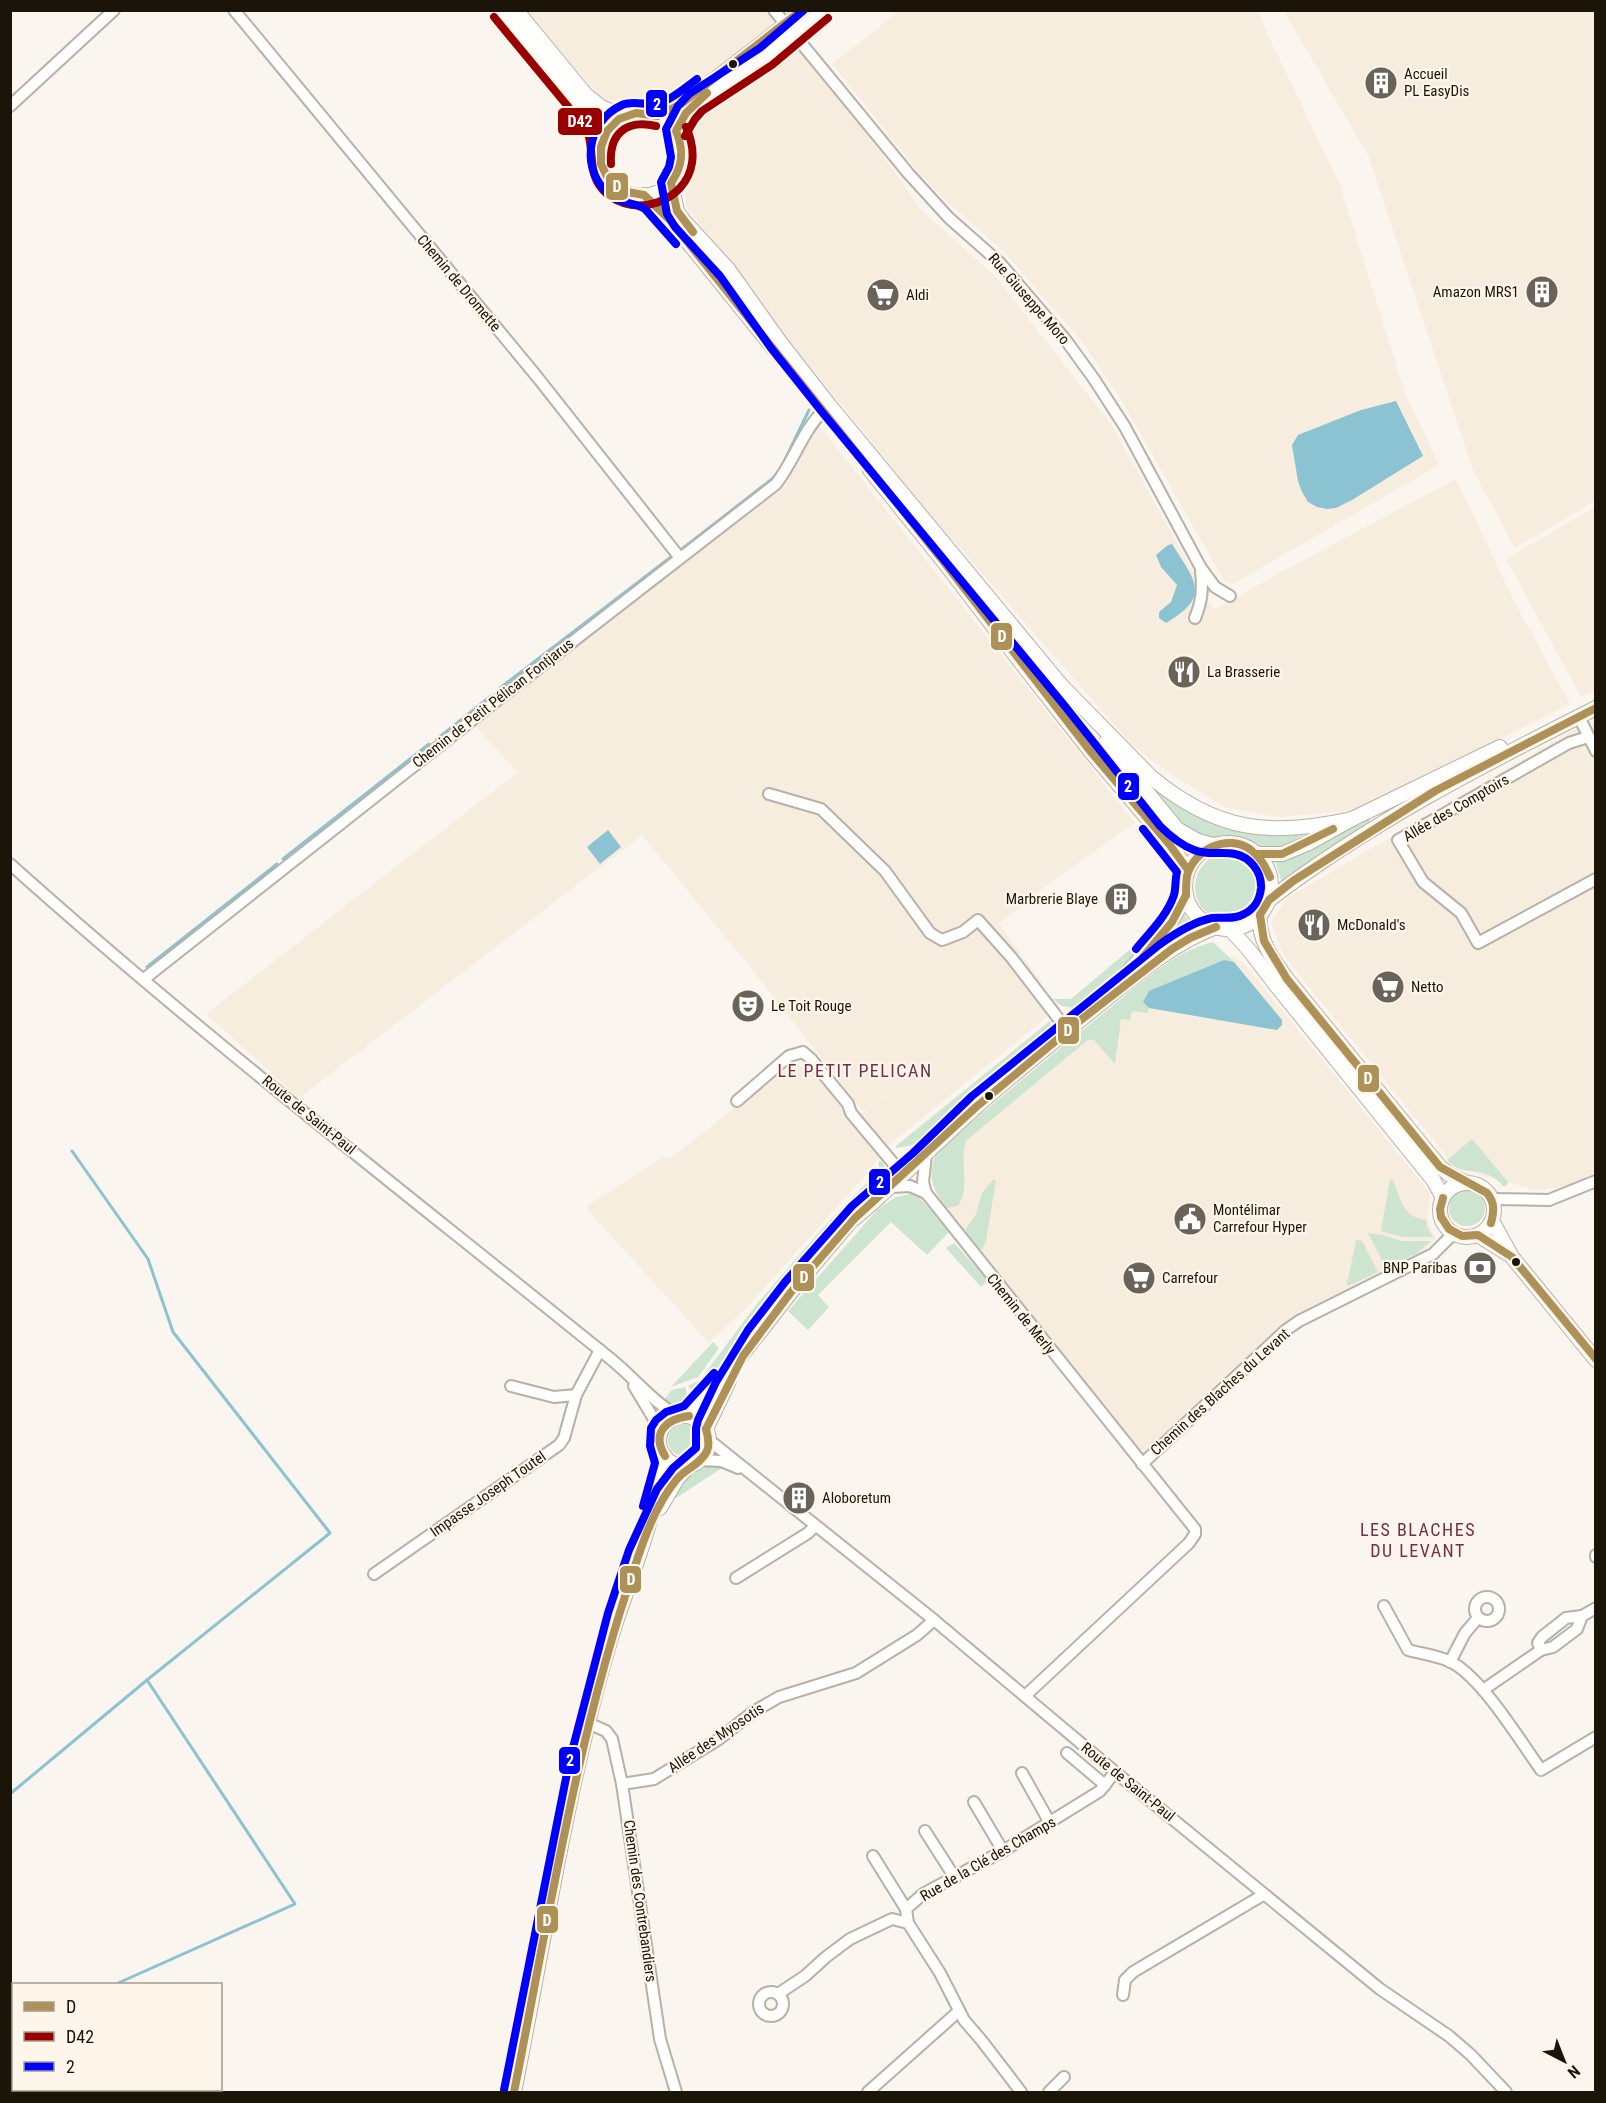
<svg xmlns="http://www.w3.org/2000/svg" width="1606" height="2103" font-family="'Roboto Condensed',sans-serif">
  <style>
    .built { fill: #f7edde }
    .green { fill: #cde4d1 }
    .water { fill: #8cc3d2 }
    .lines { fill: none; stroke-linecap: round; stroke-linejoin: round }
    .stream { stroke: #8cc3d2; stroke-width: 3 }
    .minor-casing { stroke: #b6b1a9; stroke-width: 14 }
    .major-casing { stroke: #b6b1a9; stroke-width: 16 }
    .minor { stroke: #fefefc; stroke-width: 10 }
    .major { stroke: #fefefc; stroke-width: 14 }
    .bus-1-casing { stroke: #fef6ea; stroke-width: 12 }
    .bus-2-casing { stroke: #fef6ea; stroke-width: 12 }
    .bus-3-casing { stroke: #fef6ea; stroke-width: 12 }
    .bus-1 { stroke: #ae9156; stroke-width: 8 }
    .bus-2 { stroke: #9b0000; stroke-width: 8 }
    .bus-3 { stroke: #00f; stroke-width: 8 }
    .bus-dot { fill: #1b1409; stroke: #fef6ea; stroke-width: 2 }
    .labels { text-anchor: middle; stroke-width: 4.5; stroke-linejoin: round; paint-order: stroke }
    .poi-label { font-size: 15px; fill: #1b1409; stroke: #fef6ea; text-anchor: start }
    .street-label { font-size: 15px; fill: #1b1409; stroke: #fef6ea }
    .quarter-label { font-size: 18px; letter-spacing: 1.5px; fill: #74304a; stroke: #fef6ea }
    .line-badge { stroke: #fef6ea; stroke-width: 2 }
    .badge-label { font-size: 16px; text-anchor: middle; font-weight: bold; fill: #fff }
  </style>
  <rect width="100%" height="100%" fill="#faf5ee"/>
  <!-- built -->
  <g class="built">
    <path d="M525 11H781L921 210 994 275 1111 424 1214 610 1283 571 1456 479 1515 603 1570 704 1358 810 1278 817 1226 808 1165 770 1131 744 924 507 775 323 686 206 685 181 693 141 661 104 642 100 620 102 601 98Z"/>
    <path d="M899 11H1259L1265 29 1340 185 1405 393 1439 465 1233 584 1225 582 1123 403 1083 343 1005 253 943 198 916 169 832 64Z"/>
    <path d="M1285 11H1595V501L1515 548 1474 472 1369 157 1289 20Z"/>
    <path d="M820 427 1135 823 1044 887 999 924 1042 983 1030 992 1048 1016 889 1145 870 1170 748 1306 709 1343 585 1207 662 1158 669 1159 794 1063 809 1068 862 1113 977 1030 863 1111 750 967 642 835 299 1098 206 1014 518 772 475 726 785 486 811 438Z"/>
    <path d="M1595 507V690L1581 697 1506 559Z"/>
    <path d="M1595 720V1172L1567 1187 1535 1190 1456 1168 1284 956 1271 922 1287 898 1570 732Z"/>
    <path d="M1234 955 1248 968 1430 1193 1427 1216 1431 1230 1436 1238 1423 1253 1297 1314 1150 1449 1144 1451 1136 1448 937 1197 933 1183 939 1164 1139 998 1183 972 1188 981Z"/>
  </g>
  <!-- green -->
  <g class="green">
    <path d="M1127 759 1148 781 1276 834 1324 831 1298 845 1266 851 1248 841 1235 837 1206 838 1177 823Z"/>
    <path d="M1370 817V821L1316 856 1304 869 1282 883 1275 860Z"/>
    <circle cx="1229" cy="887" r="34"/>
    <path d="M1169 904 1172 905 1162 928 1080 1009 1062 1006 1052 999H1071L1159 925Z"/>
    <path d="M1183 914 1198 929 1144 963 1165 942Z"/>
    <path d="M1213 942 1234 962 1224 960 1144 1002 1149 1008 1147 1013 1132 1011 1130 1020 1121 1019 1115 1064 1094 1040H1088L966 1141C959 1163 971 1186 958 1206L947 1208C931 1187 928 1178 936 1152 993 1104 1051 1055 1110 1008 1140 984 1174 951 1213 942Z"/>
    <path d="M1050 1021 1051 1027 1045 1037 914 1145 897 1148 896 1146Z"/>
    <path d="M1472 1139 1508 1182 1506 1186H1503C1481 1161 1464 1180 1447 1160Z"/>
    <path d="M879 1161 883 1162 885 1169 880 1178C837 1223 795 1270 756 1320 737 1345 721 1374 700 1397L694 1394 688 1386 700 1380 756 1305 821 1230 878 1171Z"/>
    <path d="M993 1180H996L986 1242 981 1250 967 1234 966 1229 976 1214 982 1193Z"/>
    <path d="M1390 1180H1393C1400 1198 1403 1218 1426 1220L1427 1227 1433 1237H1403L1381 1231Z"/>
    <circle cx="1467" cy="1208" r="18"/>
    <path d="M911 1194 919 1197 949 1232 927 1255 891 1222 818 1295 829 1307 808 1330 788 1311 879 1208 896 1197Z"/>
    <path d="M1368 1233 1382 1235 1402 1241H1431L1416 1254 1386 1268Z"/>
    <path d="M1356 1240 1362 1241 1378 1272 1348 1286 1346 1281 1348 1280Z"/>
    <path d="M954 1243 988 1280 981 1287 946 1248Z"/>
    <path d="M713 1342 719 1348 698 1377 671 1387Z"/>
    <path d="M685 1387 687 1394 695 1401C684 1409 674 1409 662 1402L672 1390Z"/>
    <circle cx="684" cy="1440" r="16"/>
    <path d="M712 1465 722 1468 673 1500 671 1495C684 1477 691 1471 712 1465Z"/>
  </g>
  <!-- water -->
  <g class="water">
    <path d="M1396 401 1423 456 1352 500 1336 508 1327 509 1317 507 1308 502 1302 492 1298 481 1292 445 1298 435 1361 410Z"/>
    <path d="M1172 544C1194 580 1213 596 1166 623L1159 618V612L1171 602 1177 585 1161 567 1156 555 1168 545Z"/>
    <path d="M608 830 621 847 600 864 587 847Z"/>
    <path d="M1224 960 1234 962 1282 1020V1025L1277 1030 1149 1008 1143 1002 1149 991Z"/>
  </g>
  <g class="lines">
    <!-- stream -->
    <g class="stream">
      <path d="M682 549 772 479 780 470 809 410"/>
      <path d="M500 688 671 557"/>
      <path d="M437 739 491 696"/>
      <path d="M283 859 429 744"/>
      <path d="M147 967 277 864"/>
      <path d="M72 1151 148 1259 173 1332 330 1533 147 1680 295 1904 116 1984"/>
      <path d="M10 1794 147 1680"/>
      <path d="M10 2032 14 2031"/>
    </g>
    <!-- minor casing -->
    <g class="minor-casing">
      <g id="minor">
        <path d="M234 10 538 378 680 558"/>
        <path d="M774 10 908 173 949 218 1000 263 1065 339 1094 379 1125 427 1201 568 1215 587 1230 596"/>
        <path d="M10 106 114 10"/>
        <path d="M658 116 681 104 803 10"/>
        <path d="M676 131 686 113 695 103 766 56 821 10"/>
        <path d="M1195 618C1202 601 1203 589 1201 571"/>
        <path d="M1579 717 1596 751"/>
        <path d="M1588 737 1569 743 1398 840 1423 882 1461 913 1478 943 1596 879"/>
        <path d="M769 794 821 809 885 871 930 933 942 940 963 932 978 920 1011 957 1068 1031"/>
        <path d="M10 864C204 1038 411 1197 612 1360 635 1379 653 1402 678 1416"/>
        <path d="M144 979 500 698 776 484C794 461 802 432 823 411"/>
        <path d="M737 1101 789 1056 803 1052 811 1059 848 1104 851 1113 898 1169"/>
        <path d="M926 1155 923 1182 926 1193 1195 1529V1534L1189 1543 1025 1696"/>
        <path d="M891 1187 910 1186 926 1193"/>
        <path d="M1492 1199 1549 1200 1596 1181"/>
        <path d="M511 1386 554 1397 576 1395"/>
        <path d="M634 1386 661 1431"/>
        <path d="M709 1440 934 1620 1126 1781 1380 1989 1449 2036 1471 2055 1506 2092"/>
        <path d="M700 1460 721 1461 738 1468"/>
        <path d="M1142 1464 1286 1330 1299 1321 1433 1254 1454 1233"/>
        <path d="M1596 1555V1557"/>
        <path d="M374 1574 559 1445 564 1438 576 1395 600 1350"/>
        <path d="M736 1578 808 1533 815 1526"/>
        <circle cx="1487" cy="1609" r="12"/>
        <path d="M1384 1606 1408 1650C1423 1654 1440 1656 1453 1663 1484 1681 1519 1739 1541 1770L1596 1737"/>
        <path d="M1541 1650 1538 1643 1542 1637 1566 1618 1582 1616 1596 1608"/>
        <path d="M1450 1662 1465 1633 1478 1618"/>
        <path d="M1483 1690 1541 1650 1553 1647 1577 1629 1582 1616"/>
        <path d="M588 1723 606 1731 612 1739 622 1784 660 2039 676 2092"/>
        <path d="M1067 1753 1105 1785"/>
        <path d="M1022 1773 1050 1823"/>
        <path d="M622 1784 654 1779 719 1739 753 1712 779 1697 856 1673 917 1635 934 1620"/>
        <path d="M974 1802 1003 1851"/>
        <path d="M925 1831 955 1878"/>
        <path d="M873 1856 906 1909"/>
        <circle cx="771" cy="2004" r="12"/>
        <path d="M778 1994 805 1976 826 1957 850 1939 892 1919 908 1923"/>
        <path d="M1123 1995 1125 1980 1133 1972 1263 1895"/>
        <path d="M18 2090 22 2092"/>
        <path d="M868 2092 959 2011"/>
        <path d="M1021 2092 982 2041 964 2020 940 1973 908 1923 906 1909 923 1894 1003 1851 1100 1791 1115 1772"/>
        <path d="M1049 2092 1064 2077"/>
      </g>
    </g>
    <!-- major casing -->
    <g class="major-casing">
      <g id="major">
        <path d="M502 10 579 103 597 130 601 143"/>
        <path d="M516 10 586 95 601 107 624 116"/>
        <circle cx="641" cy="154" r="42"/>
        <path d="M671 183 677 211 684 221 728 269 780 342 830 406 1061 685 1151 777C1217 832 1270 837 1352 819"/>
        <path d="M644 195 670 220 774 349"/>
        <path d="M870 470 944 562 1015 655 1091 752 1169 844 1188 870"/>
        <path d="M1106 742 1177 829 1198 841 1213 845"/>
        <circle cx="1228" cy="886" r="43"/>
        <path d="M1257 854H1282L1309 843 1352 819 1500 747"/>
        <path d="M1269 900C1369 823 1483 765 1596 708"/>
        <path d="M1260 915C1258 941 1273 959 1287 979L1440 1167 1450 1175 1467 1183"/>
        <path d="M1230 929 1249 950 1275 984 1434 1181 1443 1198"/>
        <path d="M1126 974C1150 949 1171 926 1186 895"/>
        <circle cx="1467" cy="1210" r="27"/>
        <path d="M855 1218C897 1182 935 1144 976 1107 1014 1073 1055 1041 1095 1008 1133 978 1169 945 1216 927"/>
        <path d="M1491 1223 1495 1226 1512 1257 1596 1360"/>
        <path d="M1478 1235 1508 1254"/>
        <path d="M689 1416 713 1392 791 1292 860 1210"/>
        <circle cx="684" cy="1441" r="25"/>
        <path d="M706 1429 729 1381"/>
        <path d="M660 1508 677 1479 690 1465"/>
        <path d="M514 2092C539 1969 558 1844 588 1723 597 1686 607 1649 619 1613 637 1562 656 1510 665 1456"/>
      </g>
    </g>
    <!-- minor -->
    <use href="#minor" class="minor"/>
    <!-- major -->
    <use href="#major" class="major"/>
    <!-- bus-1 casing -->
    <g class="bus-1-casing">
      <g id="bus-1">
        <path d="M802 10 681 104 658 116 636 113 619 119 607 131 601 147V164L608 179 622 191 644 195 670 220 944 562 1091 752 1169 844 1188 870"/>
        <path d="M693 232 677 211 671 183C683 166 684 150 676 131L686 113 707 93"/>
        <path d="M1257 854H1282L1333 829"/>
        <path d="M1186 895C1186 889 1186 882 1187 876 1194 849 1228 833 1251 850 1261 858 1265 866 1270 877"/>
        <path d="M1260 915 1264 941 1287 979 1440 1167 1487 1193C1495 1203 1494 1211 1491 1223"/>
        <path d="M1260 915 1269 900 1293 881 1435 791 1596 708"/>
        <path d="M1143 957 1172 922 1186 895"/>
        <path d="M1443 1198 1440 1209 1441 1217 1449 1229 1462 1236 1478 1235 1512 1257 1596 1359"/>
        <path d="M706 1429 743 1356 791 1292 855 1218 976 1107 1082 1019 1172 949 1190 938 1216 927"/>
        <path d="M665 1456C651 1433 666 1419 689 1416"/>
        <path d="M514 2092C549 1917 576 1739 634 1569 644 1538 656 1504 677 1479 685 1469 701 1464 707 1451 710 1444 708 1436 706 1429"/>
      </g>
    </g>
    <!-- bus-2 casing -->
    <g class="bus-2-casing">
      <g id="bus-2">
        <path d="M494 17 580 121C583 126 587 131 589 137 594 158 588 177 606 193 635 219 686 202 692 163 694 150 691 138 686 127"/>
        <path d="M685 136 695 119 702 111 772 65 828 18"/>
        <path d="M611 164C609 134 626 119 656 126"/>
      </g>
    </g>
    <!-- bus-3 casing -->
    <g class="bus-3-casing">
      <g id="bus-3">
        <path d="M676 244 645 209C635 202 622 204 611 196 580 172 585 122 622 105 635 99 650 108 663 102 675 97 686 87 697 79"/>
        <path d="M1136 949C1149 933 1167 916 1174 895 1176 888 1175 879 1177 872L1143 829"/>
        <path d="M643 1506 655 1463 650 1446 651 1428 656 1420 666 1412 684 1406 714 1373"/>
        <path d="M504 2090 569 1763 608 1613 629 1550 657 1489 673 1468 696 1448V1428L698 1420 716 1382 748 1330 785 1282 852 1206 913 1153 972 1096 1159 945C1174 934 1193 922 1212 918 1223 917 1234 920 1244 914 1254 909 1260 899 1261 888 1262 872 1250 857 1235 854 1221 851 1209 856 1194 850 1181 845 1170 836 1160 826L1064 705 822 412 771 348 720 276 675 227 667 214 661 182 669 167 671 157 666 129 678 106 689 94 760 48 804 10"/>
      </g>
    </g>
    <!-- bus-1 -->
    <use href="#bus-1" class="bus-1"/>
    <!-- bus-2 -->
    <use href="#bus-2" class="bus-2"/>
    <!-- bus-3 -->
    <use href="#bus-3" class="bus-3"/>
  </g>
  <!-- icons -->
  <defs>
    <g id="building-disc" transform="scale(1.725)"><circle r="9.5" fill="#696359" stroke="#fef6ea"/><path d="M-4-6H4V6H1V3H-1V6H-4ZM-2.5-4.3h1.7v1.8h-1.7ZM.8-4.3h1.7v1.8H.8ZM-2.5-1h1.7V.8h-1.7ZM.8-1h1.7V.8H.8Z" fill="#fff"/></g>
    <g id="supermarket-disc" transform="scale(1.725)"><circle r="9.5" fill="#696359" stroke="#fef6ea"/><path d="M-6-5.5h2.5l.6 2H6L4.5 2H-2.5L-4.4-4H-6ZM-1.5 3.2a1.3 1.3 0 1 0 .1 0ZM3 3.2a1.3 1.3 0 1 0 .1 0Z" fill="#fff"/></g>
    <g id="restaurant-disc" transform="scale(1.725)"><circle r="9.5" fill="#696359" stroke="#fef6ea"/><path d="M-5-6h1v4h1v-4h1v4h1v-4h1v5L-1.5 .5V6h-2V.5L-5-1ZM5-6V6H3V1.5H1.5Q1.5-4 5-6Z" fill="#fff"/></g>
    <g id="theatre-disc" transform="scale(1.725)"><circle r="9.5" fill="#696359" stroke="#fef6ea"/><path d="M-5-5.5Q0-4 5-5.5V0Q5 5 0 6Q-5 5-5 0ZM-3.3-2.5H-1v1.5H-3.3ZM1-2.5H3.3v1.5H1ZM-2.8 1Q0 5.5 2.8 1Z" fill="#fff"/></g>
    <g id="civic-disc" transform="scale(1.725)"><circle r="9.5" fill="#696359" stroke="#fef6ea"/><path d="M-.6-6.5H3V-4.5H.6V-3L4-1V1h2V6H-6V1h2V-1L-.6-3ZM-1.2 2.5V6h2.4V2.5Z" fill="#fff"/></g>
    <g id="bank-disc" transform="scale(1.725)"><circle r="9.5" fill="#696359" stroke="#fef6ea"/><path d="M-6-4H6V4H-6ZM0-2.3a2.3 2.3 0 1 0 0 4.6a2.3 2.3 0 1 0 0-4.6Z" fill="#fff"/></g>
  </defs>
  <g fill-rule="evenodd">
    <use href="#building-disc" x="1381" y="83"/>
    <use href="#building-disc" x="1542" y="292"/>
    <use href="#supermarket-disc" x="883" y="295"/>
    <use href="#restaurant-disc" x="1184" y="672"/>
    <use href="#building-disc" x="1121" y="899"/>
    <use href="#restaurant-disc" x="1314" y="925"/>
    <use href="#supermarket-disc" x="1388" y="987"/>
    <use href="#theatre-disc" x="748" y="1006"/>
    <use href="#civic-disc" x="1190" y="1219"/>
    <use href="#bank-disc" x="1480" y="1268"/>
    <use href="#supermarket-disc" x="1139" y="1278"/>
    <use href="#building-disc" x="799" y="1498"/>
  </g>
  <!-- markers -->
  <g class="bus-dot">
    <circle cx="733" cy="64" r="5"/>
    <circle cx="989" cy="1096" r="5"/>
    <circle cx="1516" cy="1262" r="5"/>
  </g>
  <g class="labels">
    <!-- poi labels -->
    <g class="poi-label">
      <text x="1404" y="79">Accueil<tspan x="1404" dy="17">PL EasyDis</tspan></text>
      <text x="1519" y="297" text-anchor="end">Amazon MRS1</text>
      <text x="906" y="300">Aldi</text>
      <text x="1207" y="677">La Brasserie</text>
      <text x="1098" y="904" text-anchor="end">Marbrerie Blaye</text>
      <text x="1337" y="930">McDonald's</text>
      <text x="1411" y="992">Netto</text>
      <text x="771" y="1011">Le Toit Rouge</text>
      <text x="1213" y="1215">Montélimar<tspan x="1213" dy="17">Carrefour Hyper</tspan></text>
      <text x="1457" y="1273" text-anchor="end">BNP Paribas</text>
      <text x="1162" y="1283">Carrefour</text>
      <text x="822" y="1503">Aloboretum</text>
    </g>
    <!-- street labels -->
    <g class="street-label">
      <text transform="translate(459 283) rotate(50)" y="5">Chemin de Dromette</text>
      <text transform="translate(1029 299) rotate(49)" y="5">Rue Giuseppe Moro</text>
      <text transform="translate(493 703) rotate(-38)" y="5">Chemin de Petit Pélican Fontjarus</text>
      <text transform="translate(1456 808) rotate(-30)" y="5">Allée des Comptoirs</text>
      <text transform="translate(309 1115) rotate(39)" y="5">Route de Saint-Paul</text>
      <text transform="translate(1021 1314) rotate(51)" y="5">Chemin de Merly</text>
      <text transform="translate(1220 1392) rotate(-42)" y="5">Chemin des Blaches du Levant</text>
      <text transform="translate(488 1494) rotate(-35)" y="5">Impasse Joseph Toutel</text>
      <text transform="translate(716 1738) rotate(-34)" y="5">Allée des Myosotis</text>
      <text transform="translate(1128 1782) rotate(39)" y="5">Route de Saint-Paul</text>
      <text transform="translate(988 1859) rotate(-30)" y="5">Rue de la Clé des Champs</text>
      <text transform="translate(640 1901) rotate(82)" y="5">Chemin des Contrebandiers</text>
    </g>
    <!-- quarter labels -->
    <g class="quarter-label">
      <text x="855" y="1077">LE PETIT PELICAN</text>
      <text x="1418" y="1536">LES BLACHES<tspan x="1418" dy="21">DU LEVANT</tspan></text>
    </g>
  </g>
  <g class="line-badge">
    <rect x="645" y="89" width="23" height="29" rx="6" fill="#00f"/>
    <rect x="557" y="107" width="46" height="29" rx="6" fill="#9b0000"/>
    <rect x="605" y="172" width="24" height="29" rx="6" fill="#ae9156"/>
    <rect x="990" y="622" width="23" height="29" rx="6" fill="#ae9156"/>
    <rect x="1117" y="772" width="23" height="29" rx="6" fill="#00f"/>
    <rect x="1057" y="1016" width="23" height="29" rx="6" fill="#ae9156"/>
    <rect x="1357" y="1064" width="23" height="29" rx="6" fill="#ae9156"/>
    <rect x="868" y="1168" width="23" height="28" rx="6" fill="#00f"/>
    <rect x="792" y="1263" width="23" height="29" rx="6" fill="#ae9156"/>
    <rect x="619" y="1565" width="23" height="29" rx="6" fill="#ae9156"/>
    <rect x="558" y="1746" width="23" height="29" rx="6" fill="#00f"/>
    <rect x="536" y="1905" width="23" height="29" rx="6" fill="#ae9156"/>
  </g>
  <g class="badge-label">
    <text x="657" y="110">2</text>
    <text x="580" y="127">D42</text>
    <text x="617" y="192">D</text>
    <text x="1002" y="642">D</text>
    <text x="1128" y="792">2</text>
    <text x="1068" y="1036">D</text>
    <text x="1368" y="1084">D</text>
    <text x="880" y="1188">2</text>
    <text x="804" y="1283">D</text>
    <text x="631" y="1585">D</text>
    <text x="570" y="1766">2</text>
    <text x="547" y="1926">D</text>
  </g>
  <!-- border -->
  <rect width="1606" height="2103" fill="none" stroke="#1b1409" stroke-width="24"/>
  <!-- legend -->
  <rect x="12" y="1983" width="210" height="108" fill="#fef6ea" stroke="#a39c90" stroke-width="1.5"/>
  <rect x="24" y="2002" width="30" height="9" fill="#ae9156" stroke="#a39c90" stroke-width="1.5"/>
  <text x="66" y="2013" font-size="18" fill="#1b1409">D</text>
  <rect x="24" y="2032" width="30" height="9" fill="#9b0000" stroke="#a39c90" stroke-width="1.5"/>
  <text x="66" y="2043" font-size="18" fill="#1b1409">D42</text>
  <rect x="24" y="2062" width="30" height="9" fill="#0000ff" stroke="#a39c90" stroke-width="1.5"/>
  <text x="66" y="2073" font-size="18" fill="#1b1409">2</text>
  <!-- north arrow -->
  <g transform="translate(1564 2061) rotate(138)" stroke="#fef6ea" stroke-width="4.5" paint-order="stroke">
  <path d="M0-4.5L10 22L0 15L-10 22Z" fill="#1b1409"/>
  <text y="-9" font-size="16" font-weight="bold" text-anchor="middle" fill="#1b1409">N</text>
  </g>
</svg>
